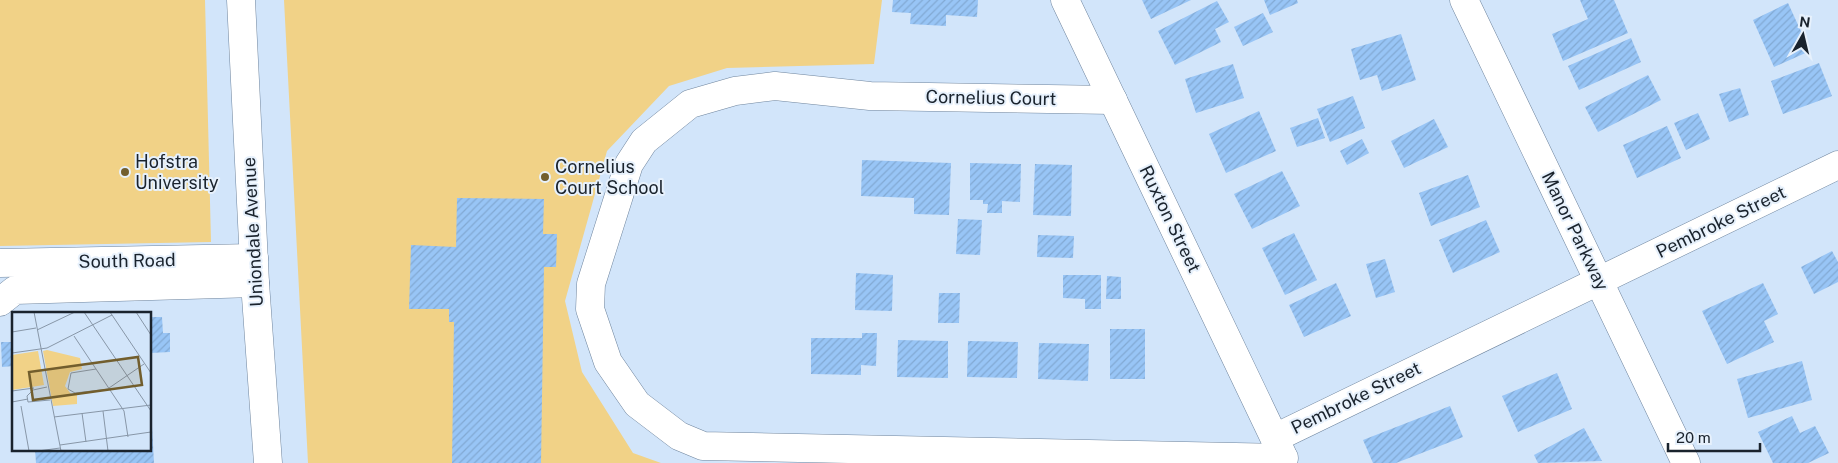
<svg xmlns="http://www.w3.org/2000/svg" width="1838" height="463" font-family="'Public Sans',sans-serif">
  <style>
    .green { fill: #f1d287 }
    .building { fill: url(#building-hatch) }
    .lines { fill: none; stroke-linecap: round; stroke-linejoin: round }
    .minor-casing { stroke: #6f859e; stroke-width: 29 }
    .major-casing { stroke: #6f859e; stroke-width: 29 }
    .minor { stroke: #fff; stroke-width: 28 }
    .major { stroke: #fff; stroke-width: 28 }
    .poi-dot { fill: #725e2d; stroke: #e7f1fc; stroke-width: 2 }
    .labels { text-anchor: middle; stroke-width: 4; stroke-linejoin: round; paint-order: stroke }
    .street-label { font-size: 18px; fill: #1a232d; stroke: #e7f1fc }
    .poi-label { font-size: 18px; fill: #1a232d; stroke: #e7f1fc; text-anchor: start }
    .inset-road { fill: none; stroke: #8897a8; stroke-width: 1 }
    .view { fill: #725e2d; fill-opacity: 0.15; stroke: #725e2d; stroke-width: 2.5 }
    .inset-edge { fill: none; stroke: #1a232d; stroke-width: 2.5 }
  </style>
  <defs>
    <pattern id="building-hatch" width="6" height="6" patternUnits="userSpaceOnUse" patternTransform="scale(1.25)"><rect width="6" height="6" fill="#98c5f6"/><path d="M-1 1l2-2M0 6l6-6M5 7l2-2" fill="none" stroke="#82a9d3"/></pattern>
  </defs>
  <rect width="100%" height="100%" fill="#d2e5fa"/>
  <!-- green -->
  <g class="green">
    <path d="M0 0H205L211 242 0 246Z"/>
    <path d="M284 0H882L874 64 727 68 669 86 607 151 565 301 582 372 633 453 661 463H308Z"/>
  </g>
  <!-- building -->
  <g class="building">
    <path d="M893 0H978L977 17 946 15V26L910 24 911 13 892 12Z"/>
    <path d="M1142 0H1191L1151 19Z"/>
    <path d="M1264 0H1297L1298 3 1270 15Z"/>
    <path d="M1580 0H1614L1628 33 1563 61 1552 34 1588 19Z"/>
    <path d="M1217 1 1229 22 1215 29 1221 42 1175 65 1158 31Z"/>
    <path d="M1788 3 1810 51 1774 67 1753 20Z"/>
    <path d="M1263 13 1273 32 1243 46 1234 27Z"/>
    <path d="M1401 34 1416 80 1382 91 1377 75 1360 80 1351 49Z"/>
    <path d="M1631 38 1641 62 1579 90 1568 66Z"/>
    <path d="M1819 63 1832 96 1783 114 1771 81Z"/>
    <path d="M1233 64 1244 98 1196 113 1185 79Z"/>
    <path d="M1648 75 1661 100 1598 132 1585 107Z"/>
    <path d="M1740 88 1749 115 1729 122 1719 94Z"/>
    <path d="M1353 96 1365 128 1330 142 1317 109Z"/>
    <path d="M1259 111 1276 151 1226 173 1209 134Z"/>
    <path d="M1698 113 1710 139 1686 150 1674 123Z"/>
    <path d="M1318 118 1325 138 1297 147 1290 128Z"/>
    <path d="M1434 119 1448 147 1404 168 1391 141Z"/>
    <path d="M1667 126 1681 158 1637 178 1623 145Z"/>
    <path d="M1362 139 1369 153 1347 165 1340 151Z"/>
    <path d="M862 160 951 163 949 215 914 214V198L861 196Z"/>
    <path d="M970 163 1021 164 1020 202 1002 201V213H987L988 204H983V200H970Z"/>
    <path d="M1035 164 1072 165 1071 216 1033 215Z"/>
    <path d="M1282 171 1300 206 1252 229 1234 194Z"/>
    <path d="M1468 175 1480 207 1431 226 1419 193Z"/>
    <path d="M457 198 544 199 543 234H557L556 267H544L541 463H452L454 322H449V309H409L411 245 456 247Z"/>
    <path d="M958 219 982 220 980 255 956 254Z"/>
    <path d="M1486 220 1500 252 1453 273 1439 240Z"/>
    <path d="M1294 233 1317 280 1285 295 1262 248Z"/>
    <path d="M1038 235 1074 236 1073 258 1037 257Z"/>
    <path d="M1832 251 1838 262V282L1814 294 1801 267Z"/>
    <path d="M1385 259 1395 292 1376 298 1366 264Z"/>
    <path d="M856 273 893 275 892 311 855 310Z"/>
    <path d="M1063 275H1101V309H1085V299L1063 298Z"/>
    <path d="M1107 276 1121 277V299H1106Z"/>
    <path d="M1336 283 1351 316 1304 337 1289 305Z"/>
    <path d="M1763 283 1778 314 1764 321 1774 342 1727 364 1702 311Z"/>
    <path d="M939 293H960L959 323H938Z"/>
    <path d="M150 317H162L163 333H170V352L150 353Z"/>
    <rect x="1110" y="329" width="35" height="50"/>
    <path d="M862 333H877L876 366 861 365V375L811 374V338H862Z"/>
    <path d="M898 340 948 341V378L897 377Z"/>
    <path d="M968 341 1018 342 1017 378 967 377Z"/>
    <path d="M1 342H14V366L2 367Z"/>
    <path d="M1039 343 1089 344 1088 381 1038 379Z"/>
    <path d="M1802 361 1812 400 1748 418 1737 379Z"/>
    <path d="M1557 373 1572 409 1518 432 1502 396Z"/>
    <path d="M150 390 154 463H36L35 449H150Z"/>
    <path d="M1450 406 1463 437 1396 463H1373L1363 440Z"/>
    <path d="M1792 416 1800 433 1815 426 1829 453 1808 463H1773L1758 432Z"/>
    <path d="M1584 428 1602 461 1538 463 1534 455Z"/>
  </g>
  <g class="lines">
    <!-- minor casing -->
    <g class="minor-casing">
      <g id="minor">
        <path d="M1065 0 1282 454"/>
        <path d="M1464 0 1686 463"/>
        <path d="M1113 100 870 96 775 86 735 91 690 104 644 141 629 164 591 284 590 309 608 362 637 404 679 436 703 446 1284 458"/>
        <path d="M0 263 254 258"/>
        <path d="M0 302 15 290 255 283"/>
        <path d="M1275 438 1838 165"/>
      </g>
    </g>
    <!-- major casing -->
    <g class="major-casing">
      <path id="major" d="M241 0 255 283 268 463"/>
    </g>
    <!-- minor -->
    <use href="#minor" class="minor"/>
    <!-- major -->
    <use href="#major" class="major"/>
  </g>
  <!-- markers -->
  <g class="poi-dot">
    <circle cx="125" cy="172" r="5"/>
    <circle cx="545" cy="177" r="5"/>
  </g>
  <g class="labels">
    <!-- street labels -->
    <g class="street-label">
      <text transform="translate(991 98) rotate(1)" y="6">Cornelius Court</text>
      <text transform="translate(1170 219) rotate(64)" y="6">Ruxton Street</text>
      <text transform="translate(1721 222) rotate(-26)" y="6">Pembroke Street</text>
      <text transform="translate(1575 231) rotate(64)" y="6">Manor Parkway</text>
      <text transform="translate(253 232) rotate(-93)" y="6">Uniondale Avenue</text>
      <text transform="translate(127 261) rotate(-1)" y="6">South Road</text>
      <text transform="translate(1356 398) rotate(-26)" y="6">Pembroke Street</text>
    </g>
    <!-- poi labels -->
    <g class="poi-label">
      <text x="135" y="168">Hofstra<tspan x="135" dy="21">University</tspan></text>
      <text x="555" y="173">Cornelius<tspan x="555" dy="21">Court School</tspan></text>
    </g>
  </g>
  <!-- overview -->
  <g transform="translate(12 312)">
    <rect width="139" height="139" fill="#d2e5fa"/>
    <path d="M35 38 68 46 70 57 58 60 53 74 59 82 65 83V92L41 94 31 39ZM26 39 32 73 0 78V43Z" fill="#f1d287"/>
    <path class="inset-road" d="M22 0 49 139M72 0 139 99M98 0 139 61M124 0 139 23M25 18 63 0M0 20 24 16M62 24 112 99 116 125M0 41 35 36 100 3M84 57 59 61 56 77 63 81 97 77M35 75 21 78 15 84 16 90 38 88M97 76 132 52M0 79 22 76M0 90 16 87M9 94 17 139M91 99 96 139M70 101 74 130M42 105 139 93M48 133 139 120M26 139 48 136"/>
    <path class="view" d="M126 45 130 73 21 88 17 60Z"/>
    <rect width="139" height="139" class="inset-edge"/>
  </g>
  <!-- north arrow -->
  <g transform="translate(1803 35) rotate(8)" stroke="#e7f1fc" stroke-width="4" paint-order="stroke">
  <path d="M0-4L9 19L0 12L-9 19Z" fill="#1a232d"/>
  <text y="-8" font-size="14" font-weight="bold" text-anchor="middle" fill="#1a232d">N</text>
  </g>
  <!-- scale -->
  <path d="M1668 443v8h92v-8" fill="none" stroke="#1a232d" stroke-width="2.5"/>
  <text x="1676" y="443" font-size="15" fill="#1a232d" stroke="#e7f1fc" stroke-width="4" paint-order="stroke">20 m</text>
</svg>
